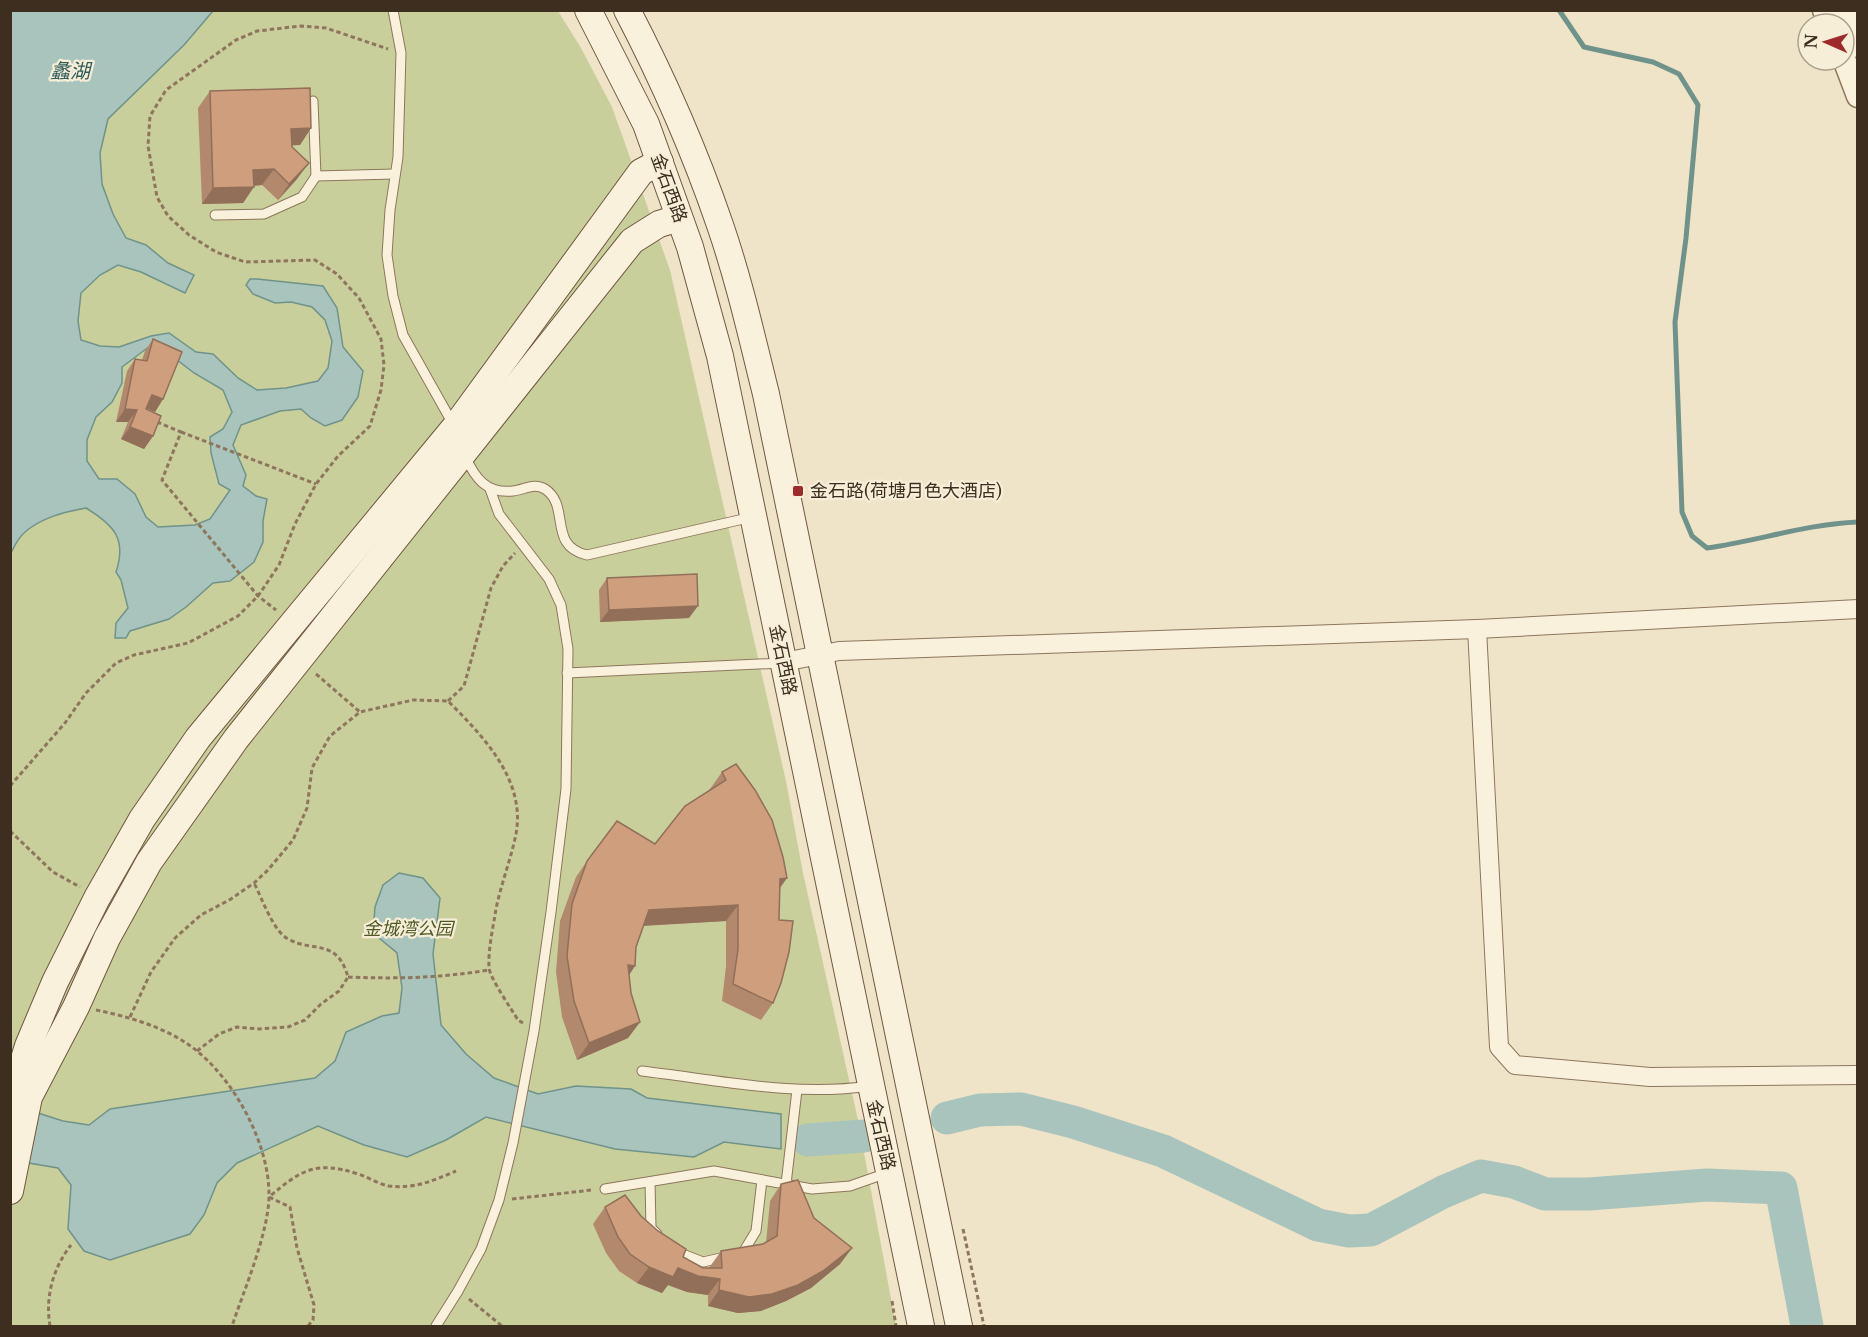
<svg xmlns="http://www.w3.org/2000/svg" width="1868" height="1337" font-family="'Libre Baskerville','Noto Sans SC',serif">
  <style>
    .green { fill: #c9cf9b }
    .water { fill: #a9c4bc; stroke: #6f938a; stroke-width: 1.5; fill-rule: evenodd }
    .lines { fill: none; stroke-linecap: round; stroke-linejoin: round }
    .stream { stroke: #6f938a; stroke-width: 5 }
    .river { stroke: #a9c4bc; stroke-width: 33 }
    .service-casing { stroke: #8d765c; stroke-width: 11 }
    .minor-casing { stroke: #8d765c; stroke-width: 20 }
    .tertiary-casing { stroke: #8d765c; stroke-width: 25 }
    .secondary-casing { stroke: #6f573f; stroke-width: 28 }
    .path { stroke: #8d765c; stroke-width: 3; stroke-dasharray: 4.5 3; stroke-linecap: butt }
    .service { stroke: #faf1dc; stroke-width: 9 }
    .minor { stroke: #faf1dc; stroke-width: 18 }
    .tertiary { stroke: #faf1dc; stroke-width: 22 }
    .secondary { stroke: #faf1dc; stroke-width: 26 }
    .wall { fill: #b2896c }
    .shaded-wall { fill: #916f58 }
    .building { fill: #cf9f7d; stroke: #916f58; stroke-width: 1.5 }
    .poi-dot { fill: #9e2a2b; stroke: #f7eed8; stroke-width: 2 }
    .labels { text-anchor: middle; stroke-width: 4.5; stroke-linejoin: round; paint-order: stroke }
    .street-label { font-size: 18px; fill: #3d2e20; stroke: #f7eed8 }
    .poi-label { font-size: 18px; fill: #3d2e20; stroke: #f7eed8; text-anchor: start }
    .park-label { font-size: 18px; font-style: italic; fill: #4d5a26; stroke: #f7eed8 }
    .water-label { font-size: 20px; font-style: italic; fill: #2f5d5a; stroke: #f7eed8 }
  </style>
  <rect width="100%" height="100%" fill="#f0e4c8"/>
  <!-- green -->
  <path class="green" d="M10 11H558L581 48 612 107 670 270 786 781 803 873 858 1120 896 1326H11Z"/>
  <!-- water -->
  <g class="water">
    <path d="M11 11H213L184 45 108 119 100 153 102 184 113 214 126 238 146 245 168 263 194 275 185 293 141 272 118 265 100 275 81 293 78 321 81 340 100 346 119 347 151 336 169 333 196 352 213 354 238 378 257 390 286 388 318 381 328 368 332 341 325 320 312 307 291 302 275 303 253 294 246 285 250 279H257L323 286 337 308 343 347 363 371 358 397 342 420 325 426 311 418 301 409 280 411 241 425 233 445 246 475 243 486 256 496 267 499 263 521V542L254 562 230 581 213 583 186 607 169 619 130 631 126 638H115L116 623 128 608 121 580 116 572C127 539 114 525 86 508 64 512 40 518 24 533 18 538 14 547 11 553ZM150 346 164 350 194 373 223 390 232 412 223 429 210 437 211 453 219 484 230 490 210 519 195 525 158 527 146 517 135 494 117 479H99L87 461V440L96 417 112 402 122 383V367Z"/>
    <path d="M399 873 423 878 440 898 433 954 441 1025 466 1054 494 1078 538 1094 576 1086 631 1089 647 1098 781 1114V1149L724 1142 694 1157 615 1149 486 1117 446 1140 407 1157 364 1145 318 1126 237 1163 217 1183 204 1215 190 1234 110 1260 84 1251 68 1229 71 1185 58 1168 11 1160 10 1104 63 1121 89 1125 110 1109 315 1078 335 1061 346 1032 382 1016 399 1013 402 988 397 953 373 933 375 907 383 885Z"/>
  </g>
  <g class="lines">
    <!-- stream -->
    <path class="stream" d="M1559 10 1584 47 1653 62 1679 74 1698 105 1686 238 1675 322 1682 512 1692 536 1707 548C1758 541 1806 524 1858 522"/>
    <!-- river -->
    <g class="river">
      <path d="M947 1118 980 1110 1021 1109 1073 1122 1163 1151 1318 1225 1349 1231 1371 1230 1443 1192 1481 1176 1514 1182 1545 1194H1589L1707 1185 1781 1188 1807 1326"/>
      <path d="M808 1140 864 1136"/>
    </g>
    <!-- service casing -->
    <g class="service-casing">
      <g id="service">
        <path d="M393 10 401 53 398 157 390 210 387 255 393 296 403 335 453 424"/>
        <path d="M313 101 316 176 395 174"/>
        <path d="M215 215 264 214 302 197 316 176"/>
        <path d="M465 456C475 478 486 494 513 491 524 490 534 482 545 489 571 506 547 546 587 555L752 517"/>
        <path d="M567 673 781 663"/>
        <path d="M642 1071C718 1080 795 1097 870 1086"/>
        <path d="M650 1182 651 1228 657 1234"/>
        <path d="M786 1184 797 1090"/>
        <path d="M605 1189 714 1171 812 1189 850 1186 887 1173"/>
        <path d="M675 1251 703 1262 725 1257"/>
        <path d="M738 1255 742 1254 756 1231 762 1180"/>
        <path d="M436 1326 458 1291 481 1249 499 1200 513 1143 534 1031 551 912 566 789 568 649 561 605 549 579 499 514 490 489"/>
      </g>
    </g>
    <!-- minor casing -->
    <g class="minor-casing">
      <g id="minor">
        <path d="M1477 629 1499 1047 1515 1065 1650 1077 1858 1075"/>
        <path d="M784 662 839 651 1477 629 1858 609"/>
      </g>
    </g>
    <!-- tertiary casing -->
    <g class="tertiary-casing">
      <g id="tertiary">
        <path d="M1824 10 1829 24"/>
        <path d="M1844 10 1858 46"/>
        <path d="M1844 59 1858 96"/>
      </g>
    </g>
    <!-- secondary casing -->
    <g class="secondary-casing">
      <g id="secondary">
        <path d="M588 10 646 124 690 247 720 356 921 1326"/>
        <path d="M627 10C663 79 695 152 720 225 739 280 752 338 766 394L959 1326"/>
        <path d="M10 1104 28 1046 55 982 97 898 142 819 198 738 455 427 641 172 660 162"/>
        <path d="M10 1191 29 1097 76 1007 107 938 149 862 236 739 632 241 659 224 679 218"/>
      </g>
    </g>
    <!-- path -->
    <g class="path">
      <path d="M157 422 181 432 162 480 258 596 276 610"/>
      <path d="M181 432 316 484"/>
      <path d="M316 674 360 712"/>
      <path d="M448 701 464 686 491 588 503 566 515 553"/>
      <path d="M10 786 65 723 86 693 116 663 134 655 188 643 238 616 258 596 279 565 295 524 316 484 338 456 370 426 381 390 384 365 381 339 359 298 337 274 315 260 245 262 216 252 189 235 168 216 157 197 148 146 150 116 166 90 236 40 257 31 301 26 326 28 388 49"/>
      <path d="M10 831 53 872 80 887"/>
      <path d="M348 977C398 979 440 978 489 970"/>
      <path d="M96 1010C130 1017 169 1028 197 1051 236 1083 269 1144 269 1195 269 1232 244 1290 232 1326"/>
      <path d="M130 1017 151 972 175 938 201 915 231 899 254 883 268 870 293 840 307 808 312 768 330 736 360 712 413 700 448 701C483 736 526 780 516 834 511 859 501 884 496 909 493 928 488 949 489 968 490 978 512 1010 518 1020L523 1023"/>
      <path d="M197 1051 219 1034 237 1027 259 1029 288 1027 305 1020 321 1004 339 991 348 977C337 938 314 953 288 939 273 931 262 898 254 883"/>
      <path d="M512 1199 592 1190"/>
      <path d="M963 1229 984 1326"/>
      <path d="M469 1299 502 1326"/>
      <path d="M892 1301 896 1326"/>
      <path d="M50 1326C45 1297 53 1268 71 1245"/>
      <path d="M308 1326 313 1320 314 1305 297 1248 290 1207 269 1197C301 1170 316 1160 358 1174 368 1177 378 1184 389 1186 415 1189 432 1181 456 1171"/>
    </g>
    <!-- service -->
    <use href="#service" class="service"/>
    <!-- minor -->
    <use href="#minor" class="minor"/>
    <!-- tertiary -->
    <use href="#tertiary" class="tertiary"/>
    <!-- secondary -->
    <use href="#secondary" class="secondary"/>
  </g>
  <!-- wall -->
  <g class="wall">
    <path d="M210 91 311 128 300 145H292L297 179 278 200 262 185 254 186 243 203 202 204 198 108Z"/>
    <path d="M153 339 163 399 155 412 147 408 153 436 144 449 121 439 128 422H116L127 371 135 359 142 360 145 351Z"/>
    <path d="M607 578 689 618 600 622 599 590Z"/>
    <path d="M722 772 787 878 780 888 773 1003 761 1020 722 1001 726 966V921L643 926 636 947 629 975 631 993 640 1022 628 1038 577 1060 562 1017 556 972 560 921 576 877 587 861 655 844 710 789Z"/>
    <path d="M781 1184 814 1218 852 1248 840 1264 811 1288 786 1301 761 1311 738 1313 708 1306V1295L687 1292 668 1285 662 1293 637 1283 619 1271 606 1253 593 1224 605 1207 641 1216 683 1257 703 1268H709L721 1251 763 1244 766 1243 770 1201Z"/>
  </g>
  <!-- shaded-wall -->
  <g class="shaded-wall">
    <path d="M311 128 300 145 280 146 291 129Z"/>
    <path d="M309 163 297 179 278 200 289 184Z"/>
    <path d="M274 169 262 185 242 186 253 170Z"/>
    <path d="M254 187 243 203 202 204 213 188Z"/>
    <path d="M152 395 163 399 155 412 143 407Z"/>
    <path d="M125 409 137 410 128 422H116Z"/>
    <path d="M130 427 153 436 144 449 121 439Z"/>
    <path d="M698 606 689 618 600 622 609 610Z"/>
    <path d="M787 878 775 894 780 879Z"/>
    <path d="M738 905 726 921 637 926 649 910Z"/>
    <path d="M628 965 635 966 624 983Z"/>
    <path d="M640 1022 628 1038 577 1060 589 1043Z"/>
    <path d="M852 1248 840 1264 811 1288 786 1301 761 1311 738 1313 708 1306 719 1290Z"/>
    <path d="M649 1267 678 1268 720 1279 708 1295 687 1292 668 1285 662 1293 637 1283Z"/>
  </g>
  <!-- building -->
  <g class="building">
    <path d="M310 88 311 128 291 129 292 147 309 163 289 184 274 169 253 170 254 187 213 188 210 91Z"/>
    <path d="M153 339 182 352 163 399 152 395 146 409 161 416 153 436 130 427 137 410 125 409 135 359 147 361Z"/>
    <path d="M697 574 698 606 609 610 607 578Z"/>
    <path d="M736 764 755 790 772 820 783 857 787 878 780 879 779 920 793 921 789 952 781 983 773 1003 733 984 738 949V905L649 910 636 947 635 966 628 965 631 993 640 1022 589 1043 574 1001 567 956 572 904 587 861 617 821 655 844 685 806 726 780 722 772Z"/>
    <path d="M798 1180 814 1218 852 1248 823 1271 798 1285 772 1294 749 1297 719 1290 720 1279 698 1276 678 1268 673 1277 649 1267 630 1254 618 1237 605 1207 625 1195 641 1216 658 1231 686 1249 683 1257 703 1268H722L721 1251 763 1244 777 1236 781 1184Z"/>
  </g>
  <!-- markers -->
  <rect class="poi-dot" x="792" y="485" width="12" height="12" rx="3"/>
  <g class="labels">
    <!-- street labels -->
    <g class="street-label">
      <text transform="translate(669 188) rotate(70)" y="6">金石西路</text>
      <text transform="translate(783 660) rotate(78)" y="6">金石西路</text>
      <text transform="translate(881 1135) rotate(77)" y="6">金石西路</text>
    </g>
    <!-- poi labels -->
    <g class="poi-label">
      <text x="810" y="497">金石路(荷塘月色大酒店)</text>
    </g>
    <!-- park labels -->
    <g class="park-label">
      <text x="408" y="935">金城湾公园</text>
    </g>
    <!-- water labels -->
    <g class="water-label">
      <text x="70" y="78">蠡湖</text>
    </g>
  </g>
  <!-- border -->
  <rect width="1868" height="1337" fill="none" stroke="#3d2e20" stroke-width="24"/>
  <!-- north arrow -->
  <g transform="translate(1826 42) rotate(273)"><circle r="28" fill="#f7eed8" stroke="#ada18e" stroke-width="1.5"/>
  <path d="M0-4.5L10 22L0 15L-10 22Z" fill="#9e2a2b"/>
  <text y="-9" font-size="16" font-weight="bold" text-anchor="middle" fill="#3d2e20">N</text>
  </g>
</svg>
